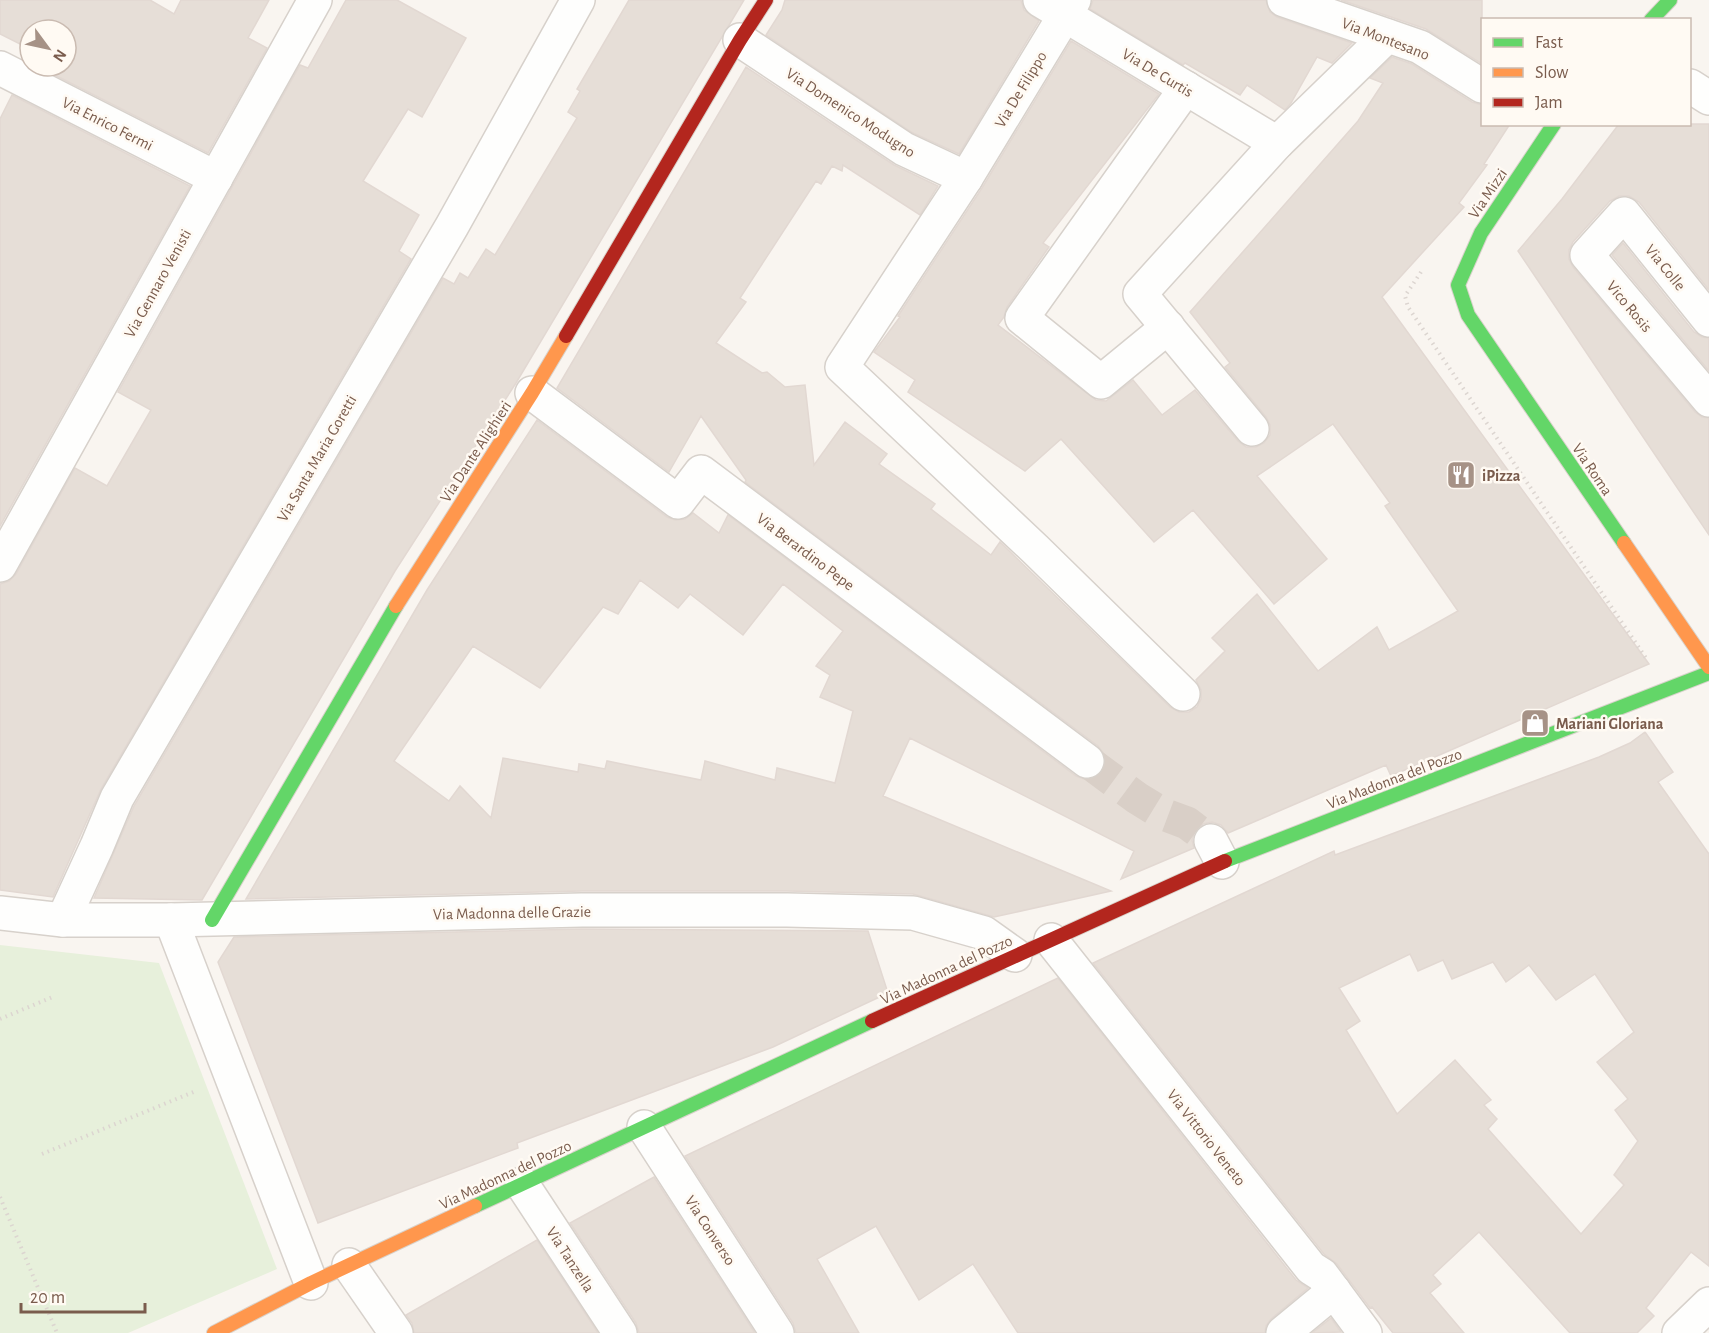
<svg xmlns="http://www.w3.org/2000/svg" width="1709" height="1333" font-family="'Alegreya Sans',sans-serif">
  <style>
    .green { fill: #e7f0db }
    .building { fill: #e6ded7; stroke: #e2d8d2; stroke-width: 1.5; fill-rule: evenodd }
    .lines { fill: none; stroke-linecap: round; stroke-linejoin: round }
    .street-tunnel { stroke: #d9cfc7; stroke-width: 33; stroke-dasharray: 33 16; stroke-linecap: butt }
    .street-casing { stroke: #d7d1cb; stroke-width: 36 }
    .fast-casing { stroke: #d9d2cb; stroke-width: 16 }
    .slow-casing { stroke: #d9d2cb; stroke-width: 16 }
    .jam-casing { stroke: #d9d2cb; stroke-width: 16 }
    .path { stroke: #dcd5d0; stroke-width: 4; stroke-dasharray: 1.5 4.5; stroke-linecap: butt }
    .street { stroke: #fefefd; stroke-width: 33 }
    .fast { stroke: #63d668; stroke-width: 14 }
    .slow { stroke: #ff974d; stroke-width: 14 }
    .jam { stroke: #b3261e; stroke-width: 14 }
    .labels { text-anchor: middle; stroke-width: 5; stroke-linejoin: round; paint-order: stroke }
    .street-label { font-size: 16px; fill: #7a5c4d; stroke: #fffaf3 }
    .poi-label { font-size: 16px; font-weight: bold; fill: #7a5c4d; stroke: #fffaf3; text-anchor: start }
  </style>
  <rect width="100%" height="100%" fill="#f9f5f0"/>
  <!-- green -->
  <path class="green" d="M0 945 159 963 277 1269 128 1333H0Z"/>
  <!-- building -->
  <g class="building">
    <path d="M0 0H150L174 14 181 0H269L248 38 267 48 208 153 37 66H66V30H30V49L0 34Z"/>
    <path d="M346 0H397L466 38 422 117 408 109 363 181 419 215 399 251 411 259 101 789 53 897 0 890V584L9 581 16 574 75 468 107 486 151 410 118 392 300 65 308 68Z"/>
    <path d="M629 0H744L516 383 395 571 202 900 94 898 134 806 443 278 454 284 460 273 468 278 486 249 495 255 577 118 568 112 580 91 577 89Z"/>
    <path d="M785 0H1021L1024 10 1039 21 959 154 913 133 766 35 782 10Z"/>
    <path d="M1093 0H1266L1270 12 1277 17 1352 43 1332 63 1317 57 1291 103 1285 110 1247 85 1240 95 1185 63 1183 65 1090 9Z"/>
    <path d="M1341 0H1482V64L1426 29Z"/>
    <path d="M1071 41 1159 94 1043 243 1049 247 1007 307 1004 317 998 325 1096 400 1106 401 1133 380 1162 415 1195 390 1238 441 1246 447H1256L1264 443 1270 435V425L1266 417 1225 367 1230 363 1190 312 1358 121 1383 83 1370 78 1392 57 1412 64 1472 102 1482 105V124H1510L1484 164 1487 165 1459 203 1464 207 1382 297 1649 664 1391 776 1386 765 1228 833 1221 825 1212 822 1203 824 1195 831 1192 840 1194 848 1121 879 1134 851 910 738 883 796 1111 891 994 917 913 894 787 891H582L246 899 427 590 537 420 667 517 675 520 685 519 693 513 719 533 728 515 1076 776 1084 779 1094 778 1102 772 1105 764 1104 754 1098 746 745 482 746 480 701 416 669 472 557 388 746 67 894 165 938 186 920 215 843 165 842 171 832 166 821 184 816 181 740 298 746 302 716 343 762 373 767 372 785 387 805 385 814 465 845 422 887 454 879 464 935 504 931 509 991 555 1000 542 1170 707 1179 712H1189L1197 707 1201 699V690L1196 680 1225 651 1212 638 1257 594 1318 671 1377 627 1389 650 1458 611 1385 506 1390 503 1333 424 1257 476 1327 559 1274 604 1193 510 1154 542 1061 439 1025 471 908 392 915 380 874 352 900 317 898 316 982 188ZM640 580 678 608 690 594 743 635 783 584 843 631 816 666 830 675 820 697 853 711 835 783 777 768 775 780 705 761 701 780 607 761 605 769 579 764 578 772 503 758 491 818 460 786 449 801 394 761 473 646 540 688 603 607 618 614Z"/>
    <path d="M12 95 190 186 0 526V119Z"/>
    <path d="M1619 124H1709V290L1639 202 1629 196H1619L1610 201 1573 242 1569 250V259L1573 267 1695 412 1702 417 1709 418V535L1518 251 1562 199Z"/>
    <path d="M1623 243 1694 332 1702 337 1709 338V371L1612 255Z"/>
    <path d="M1645 732 1673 772 1658 782 1709 854V1266L1691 1252 1646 1308 1654 1316 1637 1333H1570L1479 1232 1433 1275 1441 1284 1430 1293 1464 1333H1393L1372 1307 1370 1308 1337 1264 1324 1254 1093 963 1334 851 1335 855 1599 757 1630 743ZM1410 954 1418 971 1443 960 1452 979 1493 962 1506 982 1529 965 1556 1000 1595 974 1634 1032 1597 1062 1628 1099 1615 1110 1638 1141 1614 1175 1624 1185 1581 1234 1488 1129 1497 1119 1484 1105 1491 1100 1455 1060 1397 1114 1346 1030 1360 1021 1339 988Z"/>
    <path d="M582 929 868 931 888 993 773 1047 517 1143 518 1148 318 1223 218 962 234 937Z"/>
    <path d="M1058 978 1296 1280 1308 1288 1271 1319 1266 1326 1265 1333H1018L973 1264 919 1300 876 1226 817 1259 859 1333H796L793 1323 685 1156Z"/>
    <path d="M654 1177 755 1333H639L636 1323 570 1223Z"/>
    <path d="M537 1240 598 1333H414L412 1323 406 1315Z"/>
    <path d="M1331 1318 1341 1332 1312 1333Z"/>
  </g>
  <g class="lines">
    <!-- street-tunnel -->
    <path class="street-tunnel" d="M1087 761 1137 798 1163 814 1187 823 1211 841"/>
    <!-- street casing -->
    <g class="street-casing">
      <g id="street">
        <path d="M1040 0 1277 143"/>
        <path d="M1074 0 966 178 842 367 1035 549 1183 694"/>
        <path d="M1284 0 1420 47 1482 86"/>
        <path d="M740 40 904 149 966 178"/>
        <path d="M0 68 216 178"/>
        <path d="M1690 86 1709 98"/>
        <path d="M1709 320 1624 214 1587 255 1709 400"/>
        <path d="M1168 327 1101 382 1022 318 1186 88"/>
        <path d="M532 393 678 502 701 472 1087 761"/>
        <path d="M1252 429 1140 294 1277 143 1387 36"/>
        <path d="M0 565 315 0"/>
        <path d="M1211 841 1222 862"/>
        <path d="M0 913 63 920H171L582 910H787L913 913 984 933 1015 955"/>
        <path d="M63 920 97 846 117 798 452 226 578 0"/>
        <path d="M171 920 311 1283"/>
        <path d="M1051 940 1311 1268 1322 1275 1365 1333"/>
        <path d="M644 1127 777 1333"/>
        <path d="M522 1184 620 1333"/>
        <path d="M349 1265 396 1333"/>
        <path d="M1283 1333 1334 1291"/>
        <path d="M1679 1333 1709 1304"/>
      </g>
    </g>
    <!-- fast casing -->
    <g class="fast-casing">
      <g id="fast">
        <path d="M1651 20 1670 0"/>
        <path d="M1554 124 1481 233 1458 285 1468 315 1624 543"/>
        <path d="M1225 861 1709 673"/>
        <path d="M212 920 396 606"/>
        <path d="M475 1206 872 1021"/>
      </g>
    </g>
    <!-- slow casing -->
    <g class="slow-casing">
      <g id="slow">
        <path d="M1624 543 1709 667"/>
        <path d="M396 606 532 393 566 336"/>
        <path d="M214 1333 311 1283 475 1206"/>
      </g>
    </g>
    <!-- jam casing -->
    <g class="jam-casing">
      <g id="jam">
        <path d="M566 336 740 40 766 0"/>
        <path d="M872 1021 1225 861"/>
      </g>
    </g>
    <!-- path -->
    <g class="path">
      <path d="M1421 272 1405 296 1408 307 1646 658"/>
      <path d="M0 1019 55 996"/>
      <path d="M42 1154 196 1091"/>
      <path d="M0 1197 57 1333"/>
    </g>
    <!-- street -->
    <use href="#street" class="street"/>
    <!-- fast -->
    <use href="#fast" class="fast"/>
    <!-- slow -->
    <use href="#slow" class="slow"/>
    <!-- jam -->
    <use href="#jam" class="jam"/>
  </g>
  <!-- icons -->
  <defs>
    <g id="restaurant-square" transform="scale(1.5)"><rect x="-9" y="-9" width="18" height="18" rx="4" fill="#a69286" stroke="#fffaf3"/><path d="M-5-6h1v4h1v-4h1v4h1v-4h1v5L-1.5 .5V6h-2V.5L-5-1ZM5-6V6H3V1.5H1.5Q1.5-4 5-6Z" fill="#fff"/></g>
    <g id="shop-square" transform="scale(1.5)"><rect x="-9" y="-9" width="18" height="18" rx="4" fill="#a69286" stroke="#fffaf3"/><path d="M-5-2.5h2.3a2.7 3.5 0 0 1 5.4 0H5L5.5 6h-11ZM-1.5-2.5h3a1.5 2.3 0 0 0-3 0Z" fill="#fff"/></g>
  </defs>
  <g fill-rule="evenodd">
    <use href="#restaurant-square" x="1461" y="475"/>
    <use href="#shop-square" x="1535" y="723"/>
  </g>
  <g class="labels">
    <!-- street labels -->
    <g class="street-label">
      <text transform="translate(1386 38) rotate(21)" y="6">Via Montesano</text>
      <text transform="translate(1158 72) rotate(31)" y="6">Via De Curtis</text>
      <text transform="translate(1020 89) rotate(-59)" y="6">Via De Filippo</text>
      <text transform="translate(851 112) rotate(33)" y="6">Via Domenico Modugno</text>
      <text transform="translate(108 123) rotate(27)" y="6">Via Enrico Fermi</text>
      <text transform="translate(1487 193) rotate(-56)" y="6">Via Mizzi</text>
      <text transform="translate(1666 267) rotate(51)" y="6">Via Colle</text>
      <text transform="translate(157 283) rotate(-61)" y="6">Via Gennaro Venisti</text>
      <text transform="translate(1630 306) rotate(50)" y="6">Vico Rosis</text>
      <text transform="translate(475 451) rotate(-57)" y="6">Via Dante Alighieri</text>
      <text transform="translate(316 458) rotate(-60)" y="6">Via Santa Maria Goretti</text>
      <text transform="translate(1593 469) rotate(56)" y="6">Via Roma</text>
      <text transform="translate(806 551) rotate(37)" y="6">Via Berardino Pepe</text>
      <text transform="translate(1394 778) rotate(-21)" y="6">Via Madonna del Pozzo</text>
      <text transform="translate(512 912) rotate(-1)" y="6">Via Madonna delle Grazie</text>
      <text transform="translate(946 969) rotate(-25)" y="6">Via Madonna del Pozzo</text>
      <text transform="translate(1207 1137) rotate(52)" y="6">Via Vittorio Veneto</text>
      <text transform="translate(505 1174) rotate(-25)" y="6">Via Madonna del Pozzo</text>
      <text transform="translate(711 1230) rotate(57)" y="6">Via Converso</text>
      <text transform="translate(571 1259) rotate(57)" y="6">Via Tanzella</text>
    </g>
    <!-- poi labels -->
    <g class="poi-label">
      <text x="1482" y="481">iPizza</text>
      <text x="1556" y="729">Mariani Gloriana</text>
    </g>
  </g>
  <!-- legend -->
  <rect x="1481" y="18" width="210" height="108" fill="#fffaf3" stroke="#cabbb1" stroke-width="1.5"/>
  <rect x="1493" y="38" width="30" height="9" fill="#63d668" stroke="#cabbb1" stroke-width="1.5"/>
  <text x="1535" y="48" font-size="18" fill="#7a5c4d">Fast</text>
  <rect x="1493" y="68" width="30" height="9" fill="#ff974d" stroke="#cabbb1" stroke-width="1.5"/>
  <text x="1535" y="78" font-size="18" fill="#7a5c4d">Slow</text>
  <rect x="1493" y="98" width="30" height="9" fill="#b3261e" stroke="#cabbb1" stroke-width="1.5"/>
  <text x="1535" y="108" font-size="18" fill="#7a5c4d">Jam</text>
  <!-- north arrow -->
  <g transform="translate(48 48) rotate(123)"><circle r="28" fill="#fffaf3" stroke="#cabbb1" stroke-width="1.5"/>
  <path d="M0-4.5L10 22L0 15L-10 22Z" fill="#a69286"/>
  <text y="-9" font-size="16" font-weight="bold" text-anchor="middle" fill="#7a5c4d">N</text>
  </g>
  <!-- scale -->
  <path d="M21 1303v9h124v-9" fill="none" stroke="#7a5c4d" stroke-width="3"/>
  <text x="30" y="1303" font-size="18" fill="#7a5c4d" stroke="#fffaf3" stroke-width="4.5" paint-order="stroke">20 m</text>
</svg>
